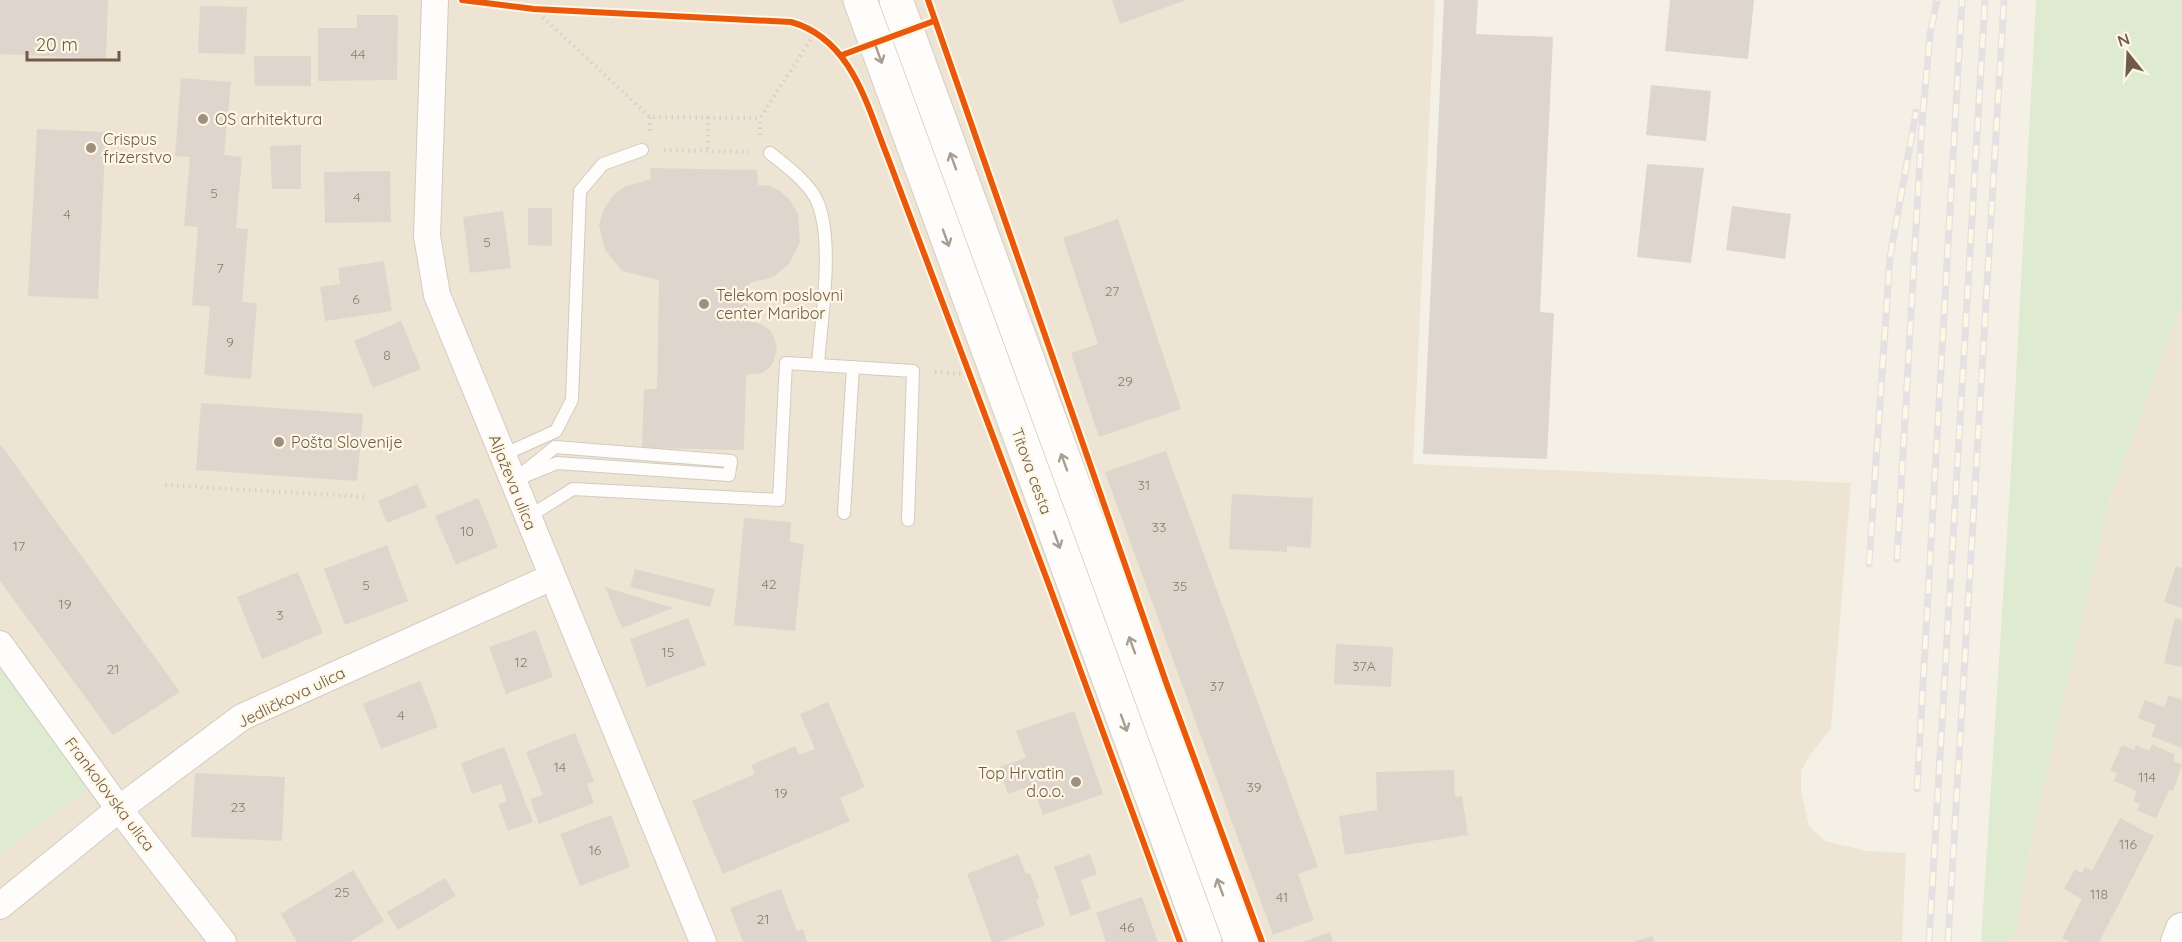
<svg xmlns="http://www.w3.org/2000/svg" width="2182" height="942" font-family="Quicksand,sans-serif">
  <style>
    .residential { fill: #eee4d3 }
    .green { fill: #deebd1 }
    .building { fill: #ded6cc }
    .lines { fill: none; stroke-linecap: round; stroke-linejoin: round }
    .service-casing { stroke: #d3cbc1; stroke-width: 14 }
    .minor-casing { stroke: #d3cbc1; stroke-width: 28 }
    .tertiary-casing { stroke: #d3cbc1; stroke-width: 34 }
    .secondary-casing { stroke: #d5cdc2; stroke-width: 35 }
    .path { stroke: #d7cfc8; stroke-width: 4; stroke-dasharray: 1.5 4.5; stroke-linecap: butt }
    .service { stroke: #fefdfb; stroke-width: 12 }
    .minor { stroke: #fefdfb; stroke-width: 26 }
    .tertiary { stroke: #fefdfb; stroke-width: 32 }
    .secondary { stroke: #fefdfb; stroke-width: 33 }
    .rail-casing { stroke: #e4e1e3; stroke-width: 7 }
    .rail { stroke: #fef7e5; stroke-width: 4.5; stroke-dasharray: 14; stroke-linecap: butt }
    .cycleway-casing { stroke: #fef7e5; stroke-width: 10 }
    .cycleway { stroke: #e8590c; stroke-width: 6 }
    .oneway { stroke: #a99c90 }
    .poi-dot { fill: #9f8f7f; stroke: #fef7e5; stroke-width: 2 }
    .labels { text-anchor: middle; stroke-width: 4.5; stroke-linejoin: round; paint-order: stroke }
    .number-label { font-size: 14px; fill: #8e7c6c }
    .poi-label { font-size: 16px; fill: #705b48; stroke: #fef7e5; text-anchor: start }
    .street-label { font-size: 16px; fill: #705b48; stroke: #fef7e5 }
  </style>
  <rect width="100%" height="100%" fill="#f5f0e6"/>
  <!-- residential -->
  <g class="residential">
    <path d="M0 0H1435L1413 464 1851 483 1831 729 1812 752 1801 771V790L1809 826 1825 841 1867 851 1906 853 1902 942H0Z"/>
    <path d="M2182 302V942H2003L2015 933 2035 823 2110 498Z"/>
  </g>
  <!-- green -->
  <g class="green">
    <path d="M2036 0H2182V302L2110 498 2035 823 2015 933 2003 942H1981L2010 488Z"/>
    <path d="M0 665 91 787 0 854Z"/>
  </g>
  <!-- building -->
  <g class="building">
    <path d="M0 0H108L106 59 0 54Z"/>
    <path d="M1112 0H1186L1120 24Z"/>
    <path d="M1444 0H1478L1476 34 1553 37 1540 312 1554 313 1547 459 1423 454Z"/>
    <path d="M1670 0H1754L1748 59 1665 51Z"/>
    <path d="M200 6 247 7 245 54 198 53Z"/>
    <path d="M357 15H398L397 80 318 81V28H357Z"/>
    <path d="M254 56H311V86H255Z"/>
    <path d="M181 78 231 82 224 155 242 157 236 228 248 229 242 302 257 303 251 379 204 375 210 307 192 305 198 227 184 226 190 157 175 156Z"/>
    <path d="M1651 85 1711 91 1706 141 1646 135Z"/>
    <path d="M37 129 106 132 98 299 28 296Z"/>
    <path d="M301 145V189H272L270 146Z"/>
    <path d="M1647 164 1704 168 1691 263 1637 257Z"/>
    <path d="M650 168 757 170 758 185 770 186 780 191 790 200 798 214 800 242 789 264 773 277 749 283 747 321 761 324 771 331 777 346 774 361 769 368 762 373 746 375 744 450 642 448 644 389H657L659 280 622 271 605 250 599 225 603 211 613 195 624 187 651 179Z"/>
    <path d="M390 171 391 222 325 223 324 172Z"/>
    <path d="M1732 206 1791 214 1785 259 1726 250Z"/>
    <path d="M528 208H552V246L528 245Z"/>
    <path d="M503 211 511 268 470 273 463 217Z"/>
    <path d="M1118 219 1181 409 1099 437 1071 353 1098 344 1063 238Z"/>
    <path d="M384 261 392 311 325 321 320 287 340 284 338 268Z"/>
    <path d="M401 321 421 369 373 388 354 341Z"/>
    <path d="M201 403 363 414 357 481 196 470Z"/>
    <path d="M0 444 180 692 113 735 0 581Z"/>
    <path d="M1166 451 1318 867 1298 874 1314 920 1273 935 1105 472Z"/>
    <path d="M417 484 427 507 387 523 378 501Z"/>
    <path d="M1232 494 1313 498 1311 548 1287 546V552L1229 549Z"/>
    <path d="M478 498 498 547 456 565 435 516Z"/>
    <path d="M744 518 791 522 790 542 804 544 795 631 734 625Z"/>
    <path d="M387 545 408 601 345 625 324 569Z"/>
    <path d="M2176 566 2182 568V608L2164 602Z"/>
    <path d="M635 569 715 589 710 607 630 587Z"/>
    <path d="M298 572 323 633 262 659 237 597Z"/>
    <path d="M605 587 673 608 622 628Z"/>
    <path d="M688 618 706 665 647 687 630 639Z"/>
    <path d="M2175 618 2182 620V667L2164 663Z"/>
    <path d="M536 630 553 677 506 694 489 647Z"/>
    <path d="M1336 644 1393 647 1391 687 1334 684Z"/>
    <path d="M420 681 438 727 381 749 363 704Z"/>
    <path d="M2169 695 2182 700V748L2151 736 2156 725 2138 718 2145 700 2164 707Z"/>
    <path d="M828 702 865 787 840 798 850 821 723 874 692 801 755 774 751 765 795 746 799 755 815 749 800 714Z"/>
    <path d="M1074 711 1103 794 1043 815 1033 785 1008 794 999 767 1026 758 1016 731Z"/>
    <path d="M575 733 594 781 587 784 594 803 539 824 530 799 543 795 526 752Z"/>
    <path d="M2152 744 2175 755 2173 761 2182 765 2173 791 2169 790 2156 818 2137 810 2140 804 2133 801 2137 791 2114 781 2117 773 2110 770 2122 745 2134 750 2136 745 2149 751Z"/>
    <path d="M504 747 533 822 508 831 498 804 507 801 501 784 472 794 461 763Z"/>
    <path d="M1454 770 1455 797 1462 796 1468 835 1345 855 1339 816 1377 810 1376 772Z"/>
    <path d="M195 773 285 777 282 841 191 837Z"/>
    <path d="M611 815 630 867 580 886 560 834Z"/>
    <path d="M2120 818 2154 836 2099 942H2070L2062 938 2082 899 2064 889 2075 869 2082 873 2085 867 2092 871Z"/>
    <path d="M1018 854 1026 874 1030 873 1039 898 1036 900 1045 925 1000 942H992L967 874Z"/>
    <path d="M1090 854 1097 874 1081 880 1091 909 1071 916 1054 867Z"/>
    <path d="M353 870 384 921 350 942H297L281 914Z"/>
    <path d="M445 878 456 896 398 930 387 912Z"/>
    <path d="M781 889 797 931 803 929 807 942H743L730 908Z"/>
    <path d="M1142 897 1158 942H1106L1096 913Z"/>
    <path d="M1330 932 1333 942H1303Z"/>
    <path d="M1653 936 1654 942H1636L1635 941Z"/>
  </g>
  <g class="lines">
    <!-- service casing -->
    <g class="service-casing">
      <g id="service">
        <path d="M770 153C786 166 810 183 818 203 834 244 821 320 818 365"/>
        <path d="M555 447 731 461 729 475 557 463 513 481Z"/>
        <path d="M503 455 556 431 572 400 580 191 603 164 642 150"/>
        <path d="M844 513 853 367"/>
        <path d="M528 517 573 489 779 500 786 363 913 371 908 520"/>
      </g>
    </g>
    <!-- minor casing -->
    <g class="minor-casing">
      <g id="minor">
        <path d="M435 0 427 236 437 295 703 942"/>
        <path d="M0 644 119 809 223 942"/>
        <path d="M0 906 119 809 242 717 552 577"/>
      </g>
    </g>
    <!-- tertiary casing -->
    <g class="tertiary-casing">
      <path id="tertiary" d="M2177 942 2182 929"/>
    </g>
    <!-- secondary casing -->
    <g class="secondary-casing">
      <g id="secondary">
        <path d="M860 0 1205 942"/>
        <path d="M896 0 1241 942"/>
      </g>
    </g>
    <!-- path -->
    <g class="path">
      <path d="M534 9 650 117 760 118 815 33"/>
      <path d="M650 117V131"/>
      <path d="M708 117V151"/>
      <path d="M760 135V118"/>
      <path d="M664 150 749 152"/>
      <path d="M935 372 963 374"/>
      <path d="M165 485 366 497"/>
    </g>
    <!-- service -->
    <use href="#service" class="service"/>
    <!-- minor -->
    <use href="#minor" class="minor"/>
    <!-- tertiary -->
    <use href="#tertiary" class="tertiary"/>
    <!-- secondary -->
    <use href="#secondary" class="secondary"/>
    <!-- rail casing -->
    <g class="rail-casing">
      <g id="rail">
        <path d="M1897 559 1922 123 1930 35 1937 0"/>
        <path d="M1869 564 1890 257 1916 112"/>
        <path d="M1917 789 1962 0"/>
        <path d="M1929 942 1985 0"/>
        <path d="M1948 942 2004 0"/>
      </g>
    </g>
    <!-- rail -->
    <use href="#rail" class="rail"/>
    <!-- cycleway casing -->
    <g class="cycleway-casing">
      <g id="cycleway">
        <path d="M462 0 534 9 791 22C852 39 867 106 888 158L1049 585 1180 942"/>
        <path d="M928 0 1167 685 1262 942"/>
        <path d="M842 55 934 21"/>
      </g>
    </g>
    <!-- cycleway -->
    <use href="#cycleway" class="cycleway"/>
  </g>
  <!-- one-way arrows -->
  <defs><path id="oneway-shaft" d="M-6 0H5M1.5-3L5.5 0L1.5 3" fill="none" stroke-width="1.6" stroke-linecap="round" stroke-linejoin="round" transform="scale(1.5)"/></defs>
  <g class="oneway">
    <use href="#oneway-shaft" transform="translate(879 55) rotate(70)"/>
    <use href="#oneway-shaft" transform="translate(953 161) rotate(-110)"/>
    <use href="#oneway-shaft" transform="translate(946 238) rotate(70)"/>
    <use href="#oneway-shaft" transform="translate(1064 462) rotate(-110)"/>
    <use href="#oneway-shaft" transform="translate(1057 540) rotate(70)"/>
    <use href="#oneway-shaft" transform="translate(1132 645) rotate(-110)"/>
    <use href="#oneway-shaft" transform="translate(1124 723) rotate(70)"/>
    <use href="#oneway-shaft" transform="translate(1220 887) rotate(-110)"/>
  </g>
  <!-- markers -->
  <g class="poi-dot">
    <circle cx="203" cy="119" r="6"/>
    <circle cx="91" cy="148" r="6"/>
    <circle cx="704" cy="304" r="6"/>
    <circle cx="279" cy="442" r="6"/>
    <circle cx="1076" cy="782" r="6"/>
  </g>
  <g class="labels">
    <!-- number labels -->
    <g class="number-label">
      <text x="358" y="59">44</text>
      <text x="214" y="198">5</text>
      <text x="357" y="202">4</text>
      <text x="67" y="219">4</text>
      <text x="487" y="247">5</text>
      <text x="220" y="273">7</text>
      <text x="1112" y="296">27</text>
      <text x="356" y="304">6</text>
      <text x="230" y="347">9</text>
      <text x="387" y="360">8</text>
      <text x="1125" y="386">29</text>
      <text x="1144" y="490">31</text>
      <text x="1159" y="532">33</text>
      <text x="467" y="536">10</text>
      <text x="19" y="551">17</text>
      <text x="769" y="589">42</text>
      <text x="366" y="590">5</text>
      <text x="1180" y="591">35</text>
      <text x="65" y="609">19</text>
      <text x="280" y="620">3</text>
      <text x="668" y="657">15</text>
      <text x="521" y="667">12</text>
      <text x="1364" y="671">37A</text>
      <text x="113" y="674">21</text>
      <text x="1217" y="691">37</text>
      <text x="401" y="720">4</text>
      <text x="560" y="772">14</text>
      <text x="2147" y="782">114</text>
      <text x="1254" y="792">39</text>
      <text x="781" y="798">19</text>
      <text x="238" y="812">23</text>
      <text x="2128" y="849">116</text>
      <text x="595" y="855">16</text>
      <text x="342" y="897">25</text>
      <text x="2099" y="899">118</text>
      <text x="1282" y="902">41</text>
      <text x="763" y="924">21</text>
      <text x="1127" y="932">46</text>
    </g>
    <!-- poi labels -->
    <g class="poi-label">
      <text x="215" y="125">OS arhitektura</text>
      <text x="103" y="145">Crispus<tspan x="103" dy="18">frizerstvo</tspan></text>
      <text x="716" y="301">Telekom poslovni<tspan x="716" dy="18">center Maribor</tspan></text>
      <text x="291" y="448">Pošta Slovenije</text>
      <text x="1064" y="779" text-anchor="end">Top Hrvatin<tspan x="1064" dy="18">d.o.o.</tspan></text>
    </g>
    <!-- street labels -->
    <g class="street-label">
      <text transform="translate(1032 471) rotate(70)" y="6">Titova cesta</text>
      <text transform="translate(513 482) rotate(68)" y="6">Aljaževa ulica</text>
      <text transform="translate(291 697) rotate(-26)" y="6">Jedličkova ulica</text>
      <text transform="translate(110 794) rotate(53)" y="6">Frankolovska ulica</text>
    </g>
  </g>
  <!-- north arrow -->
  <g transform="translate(2128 54) rotate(342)" stroke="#fef7e5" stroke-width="4.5" paint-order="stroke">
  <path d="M0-4.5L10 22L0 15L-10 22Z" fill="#705b48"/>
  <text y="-9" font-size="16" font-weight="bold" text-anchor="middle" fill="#705b48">N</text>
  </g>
  <!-- scale -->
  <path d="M27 51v9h92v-9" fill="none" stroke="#705b48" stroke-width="3"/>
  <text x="36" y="51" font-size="18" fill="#705b48" stroke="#fef7e5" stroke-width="4.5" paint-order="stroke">20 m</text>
</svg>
